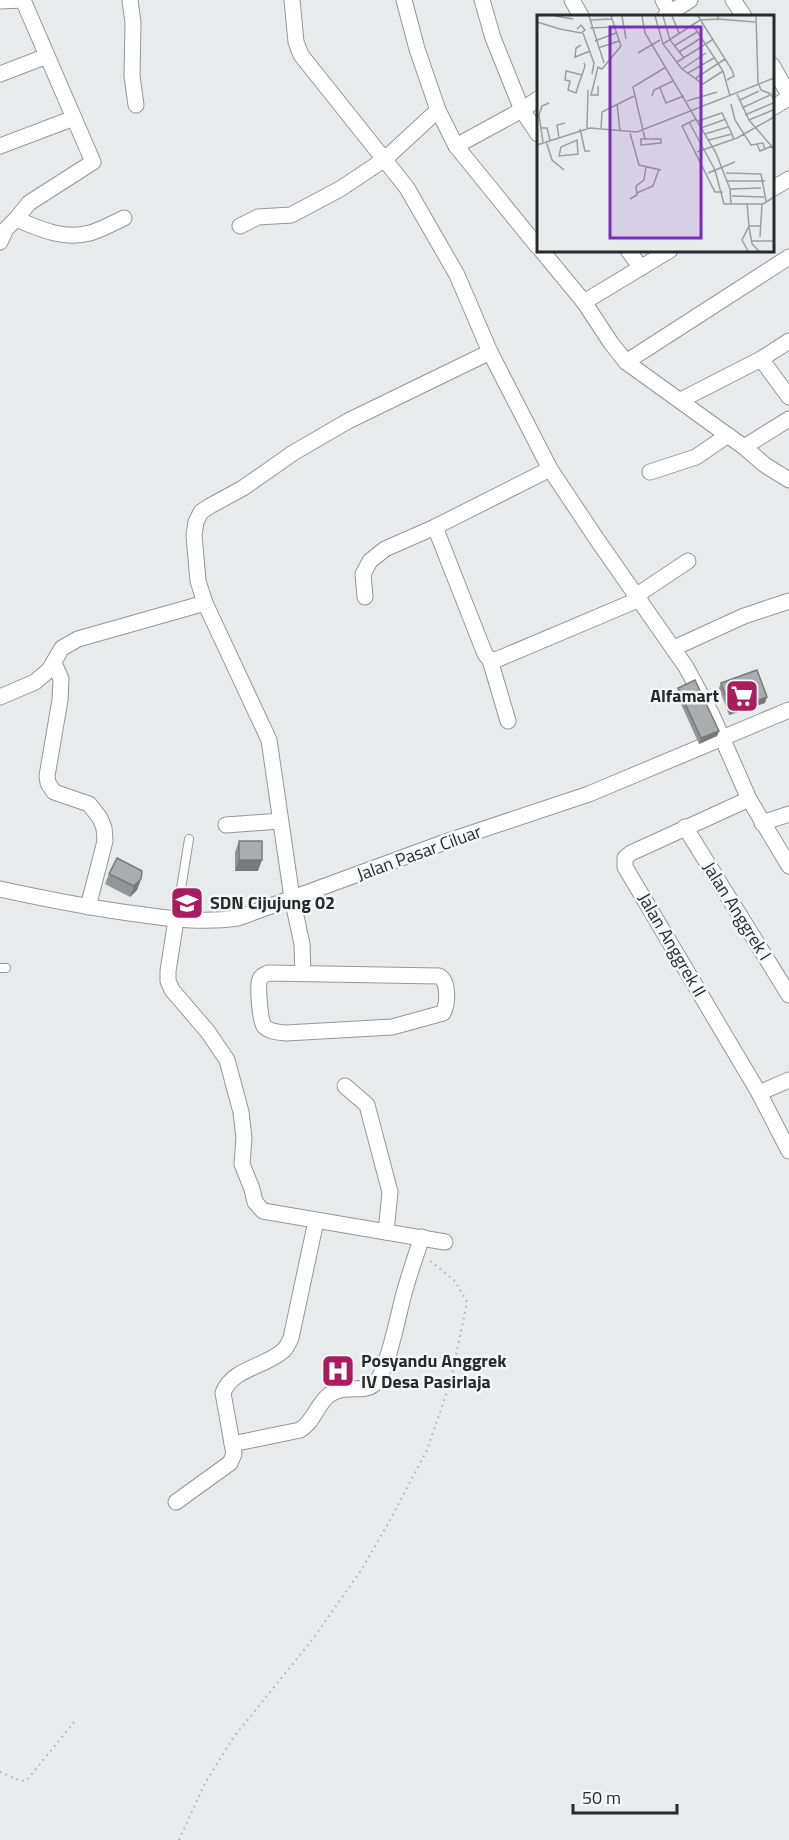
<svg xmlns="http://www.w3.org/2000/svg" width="789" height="1840" font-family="'Titillium Web',sans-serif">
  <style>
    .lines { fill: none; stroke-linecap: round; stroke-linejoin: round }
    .service-casing { stroke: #949799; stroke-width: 10 }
    .minor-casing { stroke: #949799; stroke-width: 17 }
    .path { stroke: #abaeaf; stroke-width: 2; stroke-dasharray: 1.5 4.5; stroke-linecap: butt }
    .service { stroke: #fff; stroke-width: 8 }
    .minor { stroke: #fff; stroke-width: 15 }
    .wall { fill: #929596 }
    .shaded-wall { fill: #77797a }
    .building { fill: #aaadae; stroke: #77797a; stroke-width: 1.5 }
    .labels { text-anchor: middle; stroke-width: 5; stroke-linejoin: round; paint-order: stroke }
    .poi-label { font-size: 18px; font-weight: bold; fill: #292b2b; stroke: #f5f8fa; text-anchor: start }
    .street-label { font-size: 18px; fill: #292b2b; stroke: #f5f8fa }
    .inset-road { fill: none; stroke: #9c9e9f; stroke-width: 1.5 }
    .view { fill: #7b2cbf; fill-opacity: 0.15; stroke: #7b2cbf; stroke-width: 3 }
    .inset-edge { fill: none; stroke: #292b2b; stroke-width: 3 }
  </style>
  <rect width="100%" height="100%" fill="#e8ebec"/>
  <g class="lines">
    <!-- service casing -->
    <g class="service-casing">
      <g id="service">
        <path d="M176 920 189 839"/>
        <path d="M0 968H6"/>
      </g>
    </g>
    <!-- minor casing -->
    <g class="minor-casing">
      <g id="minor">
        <path d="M130 0 133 23 132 76 136 105"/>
        <path d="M292 0 296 42 301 55 407 188 457 275 490 352 550 469 596 538 686 667 712 715 749 799 789 866"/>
        <path d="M404 0 417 49 438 110 456 146 538 247"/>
        <path d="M482 0 493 38 522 110 538 134"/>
        <path d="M572 0 581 16"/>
        <path d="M663 0 670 13"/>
        <path d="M733 0 744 16"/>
        <path d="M0 1 23 0"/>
        <path d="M665 16 690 0"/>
        <path d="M772 65 789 95"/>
        <path d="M0 74 47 56"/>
        <path d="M772 108 789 98"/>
        <path d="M0 146 74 118"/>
        <path d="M456 146 522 110 538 99"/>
        <path d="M772 189 789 179"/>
        <path d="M16 219C40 229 63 240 90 233 101 230 113 223 124 218"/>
        <path d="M240 226 258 217 291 215 340 189 385 159 438 110"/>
        <path d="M0 242 6 229 16 219 29 203 93 162 23 0"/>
        <path d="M541 250 584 302 611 343 626 362 744 447 765 465 789 480"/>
        <path d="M628 250 641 268"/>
        <path d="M584 302 670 250"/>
        <path d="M761 359 789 397"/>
        <path d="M626 362 789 257"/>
        <path d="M681 400 761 359 789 341"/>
        <path d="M744 447 789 419"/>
        <path d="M650 472 696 457 728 435"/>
        <path d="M435 527 485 654 490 660 498 659 640 599"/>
        <path d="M637 595 688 561"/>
        <path d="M365 597 363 574 370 561 385 549 435 527 550 469"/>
        <path d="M674 648 744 616 789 601"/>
        <path d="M490 660 508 721"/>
        <path d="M54 663 61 679 60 700 47 776 48 783 54 792 89 804 100 818 104 828 105 841 88 907"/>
        <path d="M0 697 35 682 49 670 62 648 78 639 205 603"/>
        <path d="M749 799 631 853 625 858V867L759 1093 789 1151"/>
        <path d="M762 823 789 814"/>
        <path d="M226 825 280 821"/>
        <path d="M685 827 789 995"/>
        <path d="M0 889C46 899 91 908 137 914 171 919 204 923 238 918L448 841 589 794 789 710"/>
        <path d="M176 920 168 971V981L172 990 208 1032 227 1060 241 1112 244 1138 242 1164 252 1189 255 1202 263 1211 445 1242"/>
        <path d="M268 973 439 976C449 981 448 1004 443 1013L392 1027 286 1033C278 1032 269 1032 264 1026 260 1020 257 985 260 979 262 975 264 975 268 973Z"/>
        <path d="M303 973 302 944 292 898 269 740 205 603 198 581 194 535 196 522 201 512 210 506 243 488 293 453 348 421 490 352"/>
        <path d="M345 1086 367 1105 390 1192 386 1232"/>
        <path d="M759 1093 789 1080"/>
        <path d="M232 1444 300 1430C314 1422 317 1404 329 1395 345 1384 363 1393 373 1385 388 1375 399 1309 405 1290 410 1272 416 1255 422 1237"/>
        <path d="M176 1502 230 1463 234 1454 223 1393C232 1368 266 1367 284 1350 287 1347 289 1342 291 1338L316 1221"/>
      </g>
    </g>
    <!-- path -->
    <g class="path">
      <path d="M0 1772 21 1781 27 1780 75 1721"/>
      <path d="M179 1840 205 1783 233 1738 312 1640 362 1569 390 1520 427 1450 451 1380 467 1302 455 1281 429 1260"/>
    </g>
    <!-- service -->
    <use href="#service" class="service"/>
    <!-- minor -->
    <use href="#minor" class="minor"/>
  </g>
  <!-- wall -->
  <g class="wall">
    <path d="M721 683 765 703 729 715 719 688Z"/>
    <path d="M678 688 719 731 717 736 699 744 676 693Z"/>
    <path d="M239 841 258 871H235V852Z"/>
    <path d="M109 874 141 879 137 890 130 897 105 884Z"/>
  </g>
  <!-- shaded-wall -->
  <g class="shaded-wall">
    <path d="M767 697 765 703 729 715 731 710Z"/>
    <path d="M719 731 717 736 699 744 701 738Z"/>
    <path d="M239 860H262L258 871H235Z"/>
    <path d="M141 879 137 890 130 897 134 886Z"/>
  </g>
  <!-- building -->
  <g class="building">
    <path d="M757 670 767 697 731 710 721 683Z"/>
    <path d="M695 680 719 731 701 738 678 688Z"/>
    <rect x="239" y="841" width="23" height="19"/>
    <path d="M117 858 142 871 141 879 134 886 109 874Z"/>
  </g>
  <!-- icons -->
  <defs>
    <g id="supermarket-square" transform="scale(1.725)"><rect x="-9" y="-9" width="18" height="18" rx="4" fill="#a91d60" stroke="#f5f8fa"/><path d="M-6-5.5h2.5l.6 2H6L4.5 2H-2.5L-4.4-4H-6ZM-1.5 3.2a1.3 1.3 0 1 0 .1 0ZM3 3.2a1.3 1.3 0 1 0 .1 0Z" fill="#fff"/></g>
    <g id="school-square" transform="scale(1.725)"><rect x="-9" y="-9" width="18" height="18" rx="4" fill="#a91d60" stroke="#f5f8fa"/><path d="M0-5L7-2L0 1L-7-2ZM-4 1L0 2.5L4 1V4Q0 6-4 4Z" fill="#fff"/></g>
    <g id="hospital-square" transform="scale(1.725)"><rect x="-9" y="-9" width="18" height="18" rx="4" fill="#a91d60" stroke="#f5f8fa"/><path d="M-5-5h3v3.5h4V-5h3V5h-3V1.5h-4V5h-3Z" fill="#fff"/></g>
  </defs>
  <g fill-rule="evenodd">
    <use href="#supermarket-square" x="742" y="696"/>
    <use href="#school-square" x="187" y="903"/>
    <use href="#hospital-square" x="338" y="1371"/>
  </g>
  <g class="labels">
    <!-- poi labels -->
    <g class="poi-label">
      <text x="719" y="702" text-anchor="end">Alfamart</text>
      <text x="210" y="909">SDN Cijujung 02</text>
      <text x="361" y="1367">Posyandu Anggrek<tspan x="361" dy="21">IV Desa Pasirlaja</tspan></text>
    </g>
    <!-- street labels -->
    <g class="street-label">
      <text transform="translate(419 853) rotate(-20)" y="6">Jalan Pasar Ciluar</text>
      <text transform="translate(737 911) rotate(58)" y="6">Jalan Anggrek I</text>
      <text transform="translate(672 945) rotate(60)" y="6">Jalan Anggrek II</text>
    </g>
  </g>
  <!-- overview -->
  <g transform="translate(537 15)">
    <rect width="237" height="237" fill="#e8ebec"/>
    <path class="inset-road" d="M18 1 36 4M52 1 67 48M85 1 89 24M105 1 108 18 179 138 193 174 194 189M118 1 126 29 145 54 166 69 186 56M126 1 133 25 147 43M135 1 142 18M161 1 195 55 197 61 190 65M219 1 221 67 224 75 234 79 237 85M181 4 218 7M53 5 75 4M0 7 23 14 44 18 48 15 44 10 40 14M156 10 186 56 193 81M53 13 76 12M46 18 57 48 55 59M58 26 79 18M126 29 163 5 181 4V1M44 30 39 33 38 42 53 36M137 31 160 17M61 33 82 26M142 37 164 23M101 38 123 25M140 47 175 25M145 54 169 38M151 58 177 43M45 60 29 56 28 65 33 66 31 75 39 78 42 68 45 60 48 51 47 48M159 63 188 44M61 71V80H54L61 52 65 54 84 31 74 1M123 73 129 88 147 81M200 79 212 105 237 134M115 81 117 75 136 66M203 85 222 76M150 86 180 77M80 89 83 116M194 89 198 105 214 130 226 128 228 135M205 93 233 80M208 100 236 88M159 104 145 111 178 177H186M212 105 236 95M161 106 185 98 195 119M152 107 178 155 187 189H226L237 182M4 113H10L13 125M50 113 51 75M64 113 65 97 97 81M164 113 189 104M43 114 48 136H53M93 118 102 150 124 155M168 119 191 112M22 123 20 110 28 108M104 124H124V128L104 130ZM108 124 96 72 129 52M40 125 41 139 22 141 24 132ZM172 125 195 119 197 125M9 126 15 145 27 155M6 127 2 100 5 91 12 88M220 129 223 136 235 131M0 130 53 113 100 117 237 63M160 137 200 123 237 102M171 158 198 147M189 158 224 159 229 186M190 166H228M193 174 224 173M100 178 116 171 122 154M195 181 227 182M93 184 100 180 99 171 107 165 109 152M210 188 212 211H224M212 212 215 229 222 236M223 222 225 189M215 226H237M211 236 205 225 212 211"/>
    <path class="view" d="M73 12H164V223H73Z"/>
    <rect width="237" height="237" class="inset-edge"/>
  </g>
  <!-- scale -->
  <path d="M573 1804v9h104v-9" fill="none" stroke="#292b2b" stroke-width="3"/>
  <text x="582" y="1804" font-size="18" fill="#292b2b" stroke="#f5f8fa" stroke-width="4.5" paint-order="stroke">50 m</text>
</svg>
